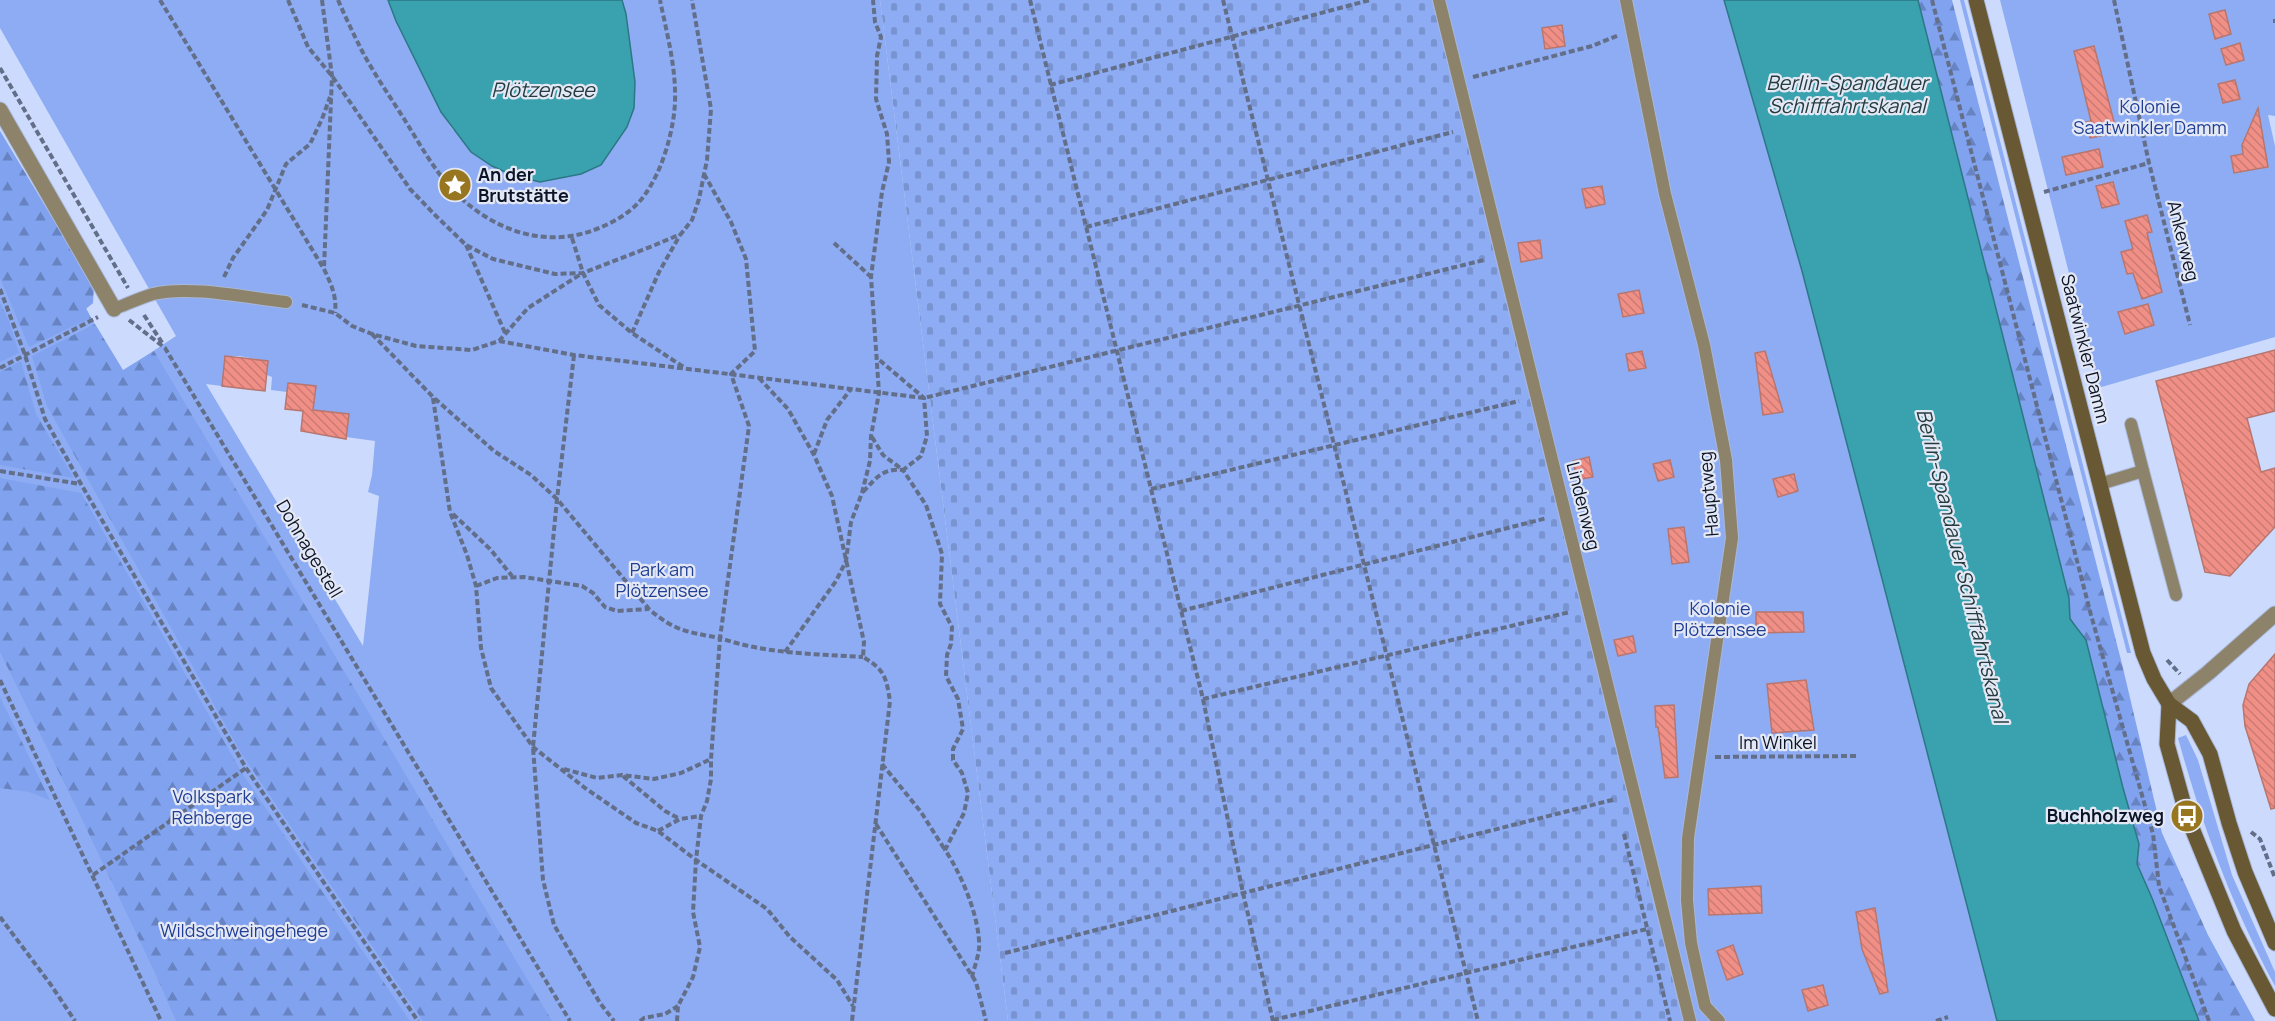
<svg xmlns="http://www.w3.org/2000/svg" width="2275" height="1021" font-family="Manrope,sans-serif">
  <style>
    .green { fill: #8dacf3; fill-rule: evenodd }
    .forest { fill: url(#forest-firs) }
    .cemetery { fill: url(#cemetery-stones) }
    .water { fill: #3aa2ae; stroke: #2c7786; stroke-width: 1.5 }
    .building { fill: url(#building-back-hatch); stroke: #b77670; stroke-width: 1.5 }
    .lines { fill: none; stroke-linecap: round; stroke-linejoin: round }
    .lane-casing { stroke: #a9b7d6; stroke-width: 14 }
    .street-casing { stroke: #a9b7d6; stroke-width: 17 }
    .secondary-casing { stroke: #a9b7d6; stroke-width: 17 }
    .path { stroke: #636e88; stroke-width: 4; stroke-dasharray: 6 3; stroke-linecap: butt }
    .lane { stroke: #8d826a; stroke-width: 12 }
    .street { stroke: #8d826a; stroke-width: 15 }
    .secondary { stroke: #685834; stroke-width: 15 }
    .labels { text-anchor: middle; stroke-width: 4.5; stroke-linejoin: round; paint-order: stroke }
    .park-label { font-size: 18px; fill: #203e96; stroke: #e3e8f4 }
    .poi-label { font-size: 18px; font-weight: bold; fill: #0c1427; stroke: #e3e8f4; text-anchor: start }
    .street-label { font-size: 18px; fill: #0c1427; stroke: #e3e8f4 }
    .water-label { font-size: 20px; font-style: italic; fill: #243c3f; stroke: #e3e8f4 }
  </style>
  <defs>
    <pattern id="forest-firs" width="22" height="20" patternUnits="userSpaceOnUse" patternTransform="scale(1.5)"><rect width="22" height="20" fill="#81a2ef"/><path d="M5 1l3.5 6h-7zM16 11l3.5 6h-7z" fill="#6883c2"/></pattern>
    <pattern id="cemetery-stones" width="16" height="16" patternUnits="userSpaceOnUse" patternTransform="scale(1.5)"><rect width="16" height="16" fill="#8dacf3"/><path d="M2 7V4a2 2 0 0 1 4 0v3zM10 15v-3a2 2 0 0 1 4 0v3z" fill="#7893d0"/></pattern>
    <pattern id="building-back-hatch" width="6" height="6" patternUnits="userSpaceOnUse" patternTransform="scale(1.5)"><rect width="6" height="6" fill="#f08f86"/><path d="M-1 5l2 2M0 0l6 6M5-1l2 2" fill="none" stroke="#cd7a74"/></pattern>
  </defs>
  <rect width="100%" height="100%" fill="#ccdbfd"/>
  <!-- green -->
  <g class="green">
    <path d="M0 0H388L396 21 441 112 453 130 540 182 581 174 601 165 634 108 635 82 626 14 622 0H880L1008 1021H0V131L36 192 93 303 86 309 123 371 176 336 0 28ZM225 356H239L268 361 267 375 272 377 271 390 287 392 288 383 316 386 313 410 349 414 346 437 375 441 372 475 368 492 379 496 363 646 206 384 222 386Z"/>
    <path d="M1432 0H1724L1802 270 1997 1021H1683Z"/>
    <path d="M1960 0H1964L2131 653H2127Z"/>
    <path d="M2000 0H2275V116L2268 115 2275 146V337L2098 388Z"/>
    <path d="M2186 735 2198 760 2232 875 2275 972V986C2232 906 2202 825 2178 738Z"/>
  </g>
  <!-- forest -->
  <g class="forest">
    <path d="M1918 0H1952L2122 664 2162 833 2208 935 2255 1021H2199L2152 898 2136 864 2139 844 2123 788 2086 640 2070 619 2069 598Z"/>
    <path d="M0 131 94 287 93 303 86 308 91 318 29 347 0 278Z"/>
    <path d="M0 303 9 321 19 353 0 362Z"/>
    <path d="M95 324 123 370 154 351 552 1021H423L241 753 47 406 32 356Z"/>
    <path d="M21 361 36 414 74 478 0 465V372Z"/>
    <path d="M0 478 81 493 244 776 410 1021H176L156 975 77 809 0 652Z"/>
    <path d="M0 697 50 800 29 792 0 788Z"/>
  </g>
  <!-- cemetery -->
  <path class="cemetery" d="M880 0H1432L1683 1021H1008Z"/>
  <!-- water -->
  <g class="water">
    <path d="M388 0H622L626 14 635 82 634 108 627 127 601 165 581 174 540 182 512 175 492 166 471 152 441 112 396 21Z"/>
    <path d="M1724 0H1918L2069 598 2070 619 2086 640 2123 788 2139 844 2137 864 2152 898 2199 1021H1997L1802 271Z"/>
  </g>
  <!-- building -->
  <g class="building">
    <path d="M2225 10 2231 34 2215 39 2209 14Z"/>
    <path d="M1562 25 1565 46 1545 49 1542 28Z"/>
    <path d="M2240 43 2244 60 2226 65 2221 49Z"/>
    <path d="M2094 46 2117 133 2090 138 2086 122 2091 121 2074 51Z"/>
    <path d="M2235 80 2240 99 2223 103 2218 84Z"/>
    <path d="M2258 108 2268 167 2234 173 2231 156 2243 154 2242 145Z"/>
    <path d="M2099 149 2103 167 2066 175 2062 157Z"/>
    <path d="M2113 182 2119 204 2102 208 2096 186Z"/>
    <path d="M1602 186 1605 204 1586 208 1582 189Z"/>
    <path d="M2147 215 2152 232 2147 233 2162 292 2142 299 2133 273 2127 274 2121 252 2133 249 2125 221Z"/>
    <path d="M1540 240 1542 258 1521 262 1518 243Z"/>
    <path d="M1639 290 1644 313 1623 317 1618 294Z"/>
    <path d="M2148 304 2154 325 2125 334 2118 312Z"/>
    <path d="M2275 350V411L2247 418 2261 472 2275 468V527L2230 576 2205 572 2156 381Z"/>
    <path d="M1642 351 1646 368 1629 371 1626 354Z"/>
    <path d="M1765 351 1783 412 1763 415 1755 353Z"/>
    <path d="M225 356 268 361 265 391 222 386Z"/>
    <path d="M288 383 316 386 313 410 349 414 346 439 301 431 303 411 285 409Z"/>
    <path d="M1589 457 1593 477 1577 480 1573 461Z"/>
    <path d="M1670 460 1674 477 1658 481 1653 464Z"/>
    <path d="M1794 474 1798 491 1778 497 1773 479Z"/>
    <path d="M1684 527 1689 562 1672 564 1668 529Z"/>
    <path d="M1756 612H1803L1804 632 1756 633Z"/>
    <path d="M1633 636 1636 652 1618 656 1614 640Z"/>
    <path d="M2275 654V808L2271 809 2245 726 2243 705 2249 684Z"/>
    <path d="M1806 680 1814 730 1772 733 1767 684Z"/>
    <path d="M1674 705 1678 777 1665 778 1658 727H1656L1655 706Z"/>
    <path d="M1761 886 1762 913 1709 915 1708 889Z"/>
    <path d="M1875 908 1888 992 1880 994 1862 949 1856 912Z"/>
    <path d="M1733 945 1743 974 1727 980 1717 951Z"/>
    <path d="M1823 985 1828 1005 1808 1011 1802 990Z"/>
  </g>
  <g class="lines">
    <!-- lane casing -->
    <g class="lane-casing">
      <g id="lane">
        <path d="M1439 0 1690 1021"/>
        <path d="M1626 0 1665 194 1704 345 1726 460 1732 538 1688 838 1687 900 1691 943 1705 1006 1719 1021"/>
        <path d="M114 309C127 304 140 298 153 294 190 285 248 298 286 302"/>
        <path d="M2131 424 2143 471"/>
        <path d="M2100 484 2143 471 2176 595"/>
      </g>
    </g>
    <!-- street casing -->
    <g class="street-casing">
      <g id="street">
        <path d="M0 110 114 309"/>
        <path d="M2169 704 2208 673 2275 614"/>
      </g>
    </g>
    <!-- secondary casing -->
    <g class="secondary-casing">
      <g id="secondary">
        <path d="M1976 0 2143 653 2154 679 2169 704 2192 721 2210 754 2229 823 2245 872 2275 943"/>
        <path d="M2169 704 2167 744 2187 816 2234 931 2275 1009"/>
      </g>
    </g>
    <!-- path -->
    <g class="path">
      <path d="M160 0 324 269C331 284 337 296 335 313"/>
      <path d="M288 0 308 47 332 76 410 189 436 216 466 245 493 259 555 274 583 273 655 245 681 234 692 220 699 199 707 160 711 109 692 0"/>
      <path d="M322 0 332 76 324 268"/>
      <path d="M338 0C345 16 353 33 361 49 374 74 391 98 406 122 424 151 442 184 469 205 510 238 560 248 608 224 623 217 637 207 646 193 660 173 669 145 673 121 680 81 668 39 660 0"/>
      <path d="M1030 0 1203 699 1243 893 1273 1021"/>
      <path d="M1223 0 1478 1021"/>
      <path d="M1932 0 2091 615 2153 834 2159 886 2209 1021"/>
      <path d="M2114 0 2149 163 2190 325"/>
      <path d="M2273 21H2275"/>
      <path d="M0 68 128 288"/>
      <path d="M1473 77 1592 46 1619 35"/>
      <path d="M1050 85 1370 0"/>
      <path d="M704 174 731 222 746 259 755 351 731 374 749 426 720 638C766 654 816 654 863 657"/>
      <path d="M2044 192 2149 163"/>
      <path d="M1086 227 1453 132"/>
      <path d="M572 238 583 273 599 305 632 333 685 368"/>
      <path d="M834 243 870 276"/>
      <path d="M466 245 506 335"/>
      <path d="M224 277 233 258 267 210 286 164 310 144 322 119 330 97"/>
      <path d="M0 289 25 355 45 419 81 484 246 768 418 1021"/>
      <path d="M302 305 335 313 352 326 372 334 416 346 472 350 499 341 528 308 581 274"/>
      <path d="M144 315 163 344"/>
      <path d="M129 320 165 348 570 1021"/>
      <path d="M632 333 659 272 680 235"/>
      <path d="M372 334 433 397 494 451 531 475 557 499 649 609C674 631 688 632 720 638L711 759V779L707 801 701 816 696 860 693 912 700 947 693 977 678 1006 677 1021"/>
      <path d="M499 341 574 355 924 398 1484 260"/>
      <path d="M574 355 557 499 533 747 543 880 554 925 600 1003 614 1021"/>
      <path d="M0 368 98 317"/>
      <path d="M759 378 788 409 814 455 832 496 864 642 863 657C885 670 886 677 890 701L852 1021"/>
      <path d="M433 398 450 512 467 555 476 586 481 648 491 688 533 747 585 788 636 823 658 831 696 860 767 909 790 937 837 980 853 1006"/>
      <path d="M872 437 883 455 903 470 921 456 927 436 924 398 877 358"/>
      <path d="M814 454 827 420 851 389"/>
      <path d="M0 471 80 484"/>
      <path d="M1151 489 1519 401"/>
      <path d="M863 492C876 478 883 468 903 470L926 505 942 554 940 604 952 627 951 644 947 655 946 676 958 699 963 729 953 749V760L962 773 968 793 964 813 945 850C961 873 981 920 979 949 978 958 974 968 972 977"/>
      <path d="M453 514 490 549 512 576"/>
      <path d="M476 586 497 578 524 577 582 586 593 593 605 607 617 611 648 609"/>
      <path d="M1181 611 1547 518"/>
      <path d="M785 652 836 581 846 561 851 522 862 493 870 461 871 436 879 393 871 277 882 192 889 162 887 134 876 99 877 56 881 37 875 22 873 0"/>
      <path d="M2167 660 2180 674"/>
      <path d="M0 680 161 1021"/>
      <path d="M1203 699 1570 612"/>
      <path d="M1715 757 1858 756"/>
      <path d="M882 764 921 812 945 850"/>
      <path d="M564 769 597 778 622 775 654 779 681 773 711 759"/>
      <path d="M623 776 665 811 680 819"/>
      <path d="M876 824 976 982 986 1021"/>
      <path d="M658 831 680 819 701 816"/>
      <path d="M2251 832 2260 839 2275 878"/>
      <path d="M1624 834 1670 1021"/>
      <path d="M93 875 246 768"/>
      <path d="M0 917 51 985 75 1021"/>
      <path d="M1005 953 1616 799"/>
      <path d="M1273 1020 1647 929"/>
      <path d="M640 1021 644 1018 665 1014 678 1006"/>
      <path d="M1936 1021 1948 1017"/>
    </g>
    <!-- lane -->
    <use href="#lane" class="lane"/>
    <!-- street -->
    <use href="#street" class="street"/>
    <!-- secondary -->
    <use href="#secondary" class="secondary"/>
  </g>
  <!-- icons -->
  <defs>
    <g id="sight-disc" transform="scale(1.725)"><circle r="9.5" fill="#987620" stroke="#e3e8f4"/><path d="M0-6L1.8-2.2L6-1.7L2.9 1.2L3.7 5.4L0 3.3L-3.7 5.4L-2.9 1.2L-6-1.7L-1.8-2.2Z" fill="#fff"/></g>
    <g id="bus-disc" transform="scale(1.725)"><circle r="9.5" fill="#987620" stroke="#e3e8f4"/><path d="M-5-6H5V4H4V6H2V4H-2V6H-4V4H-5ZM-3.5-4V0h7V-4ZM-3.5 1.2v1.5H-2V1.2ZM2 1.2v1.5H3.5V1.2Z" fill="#fff"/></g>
  </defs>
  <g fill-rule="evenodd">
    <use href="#sight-disc" x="455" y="185"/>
    <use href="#bus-disc" x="2187" y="816"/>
  </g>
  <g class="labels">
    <!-- park labels -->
    <g class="park-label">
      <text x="2150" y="113">Kolonie<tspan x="2150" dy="21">Saatwinkler Damm</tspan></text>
      <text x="662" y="576">Park am<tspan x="662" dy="21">Plötzensee</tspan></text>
      <text x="1720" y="615">Kolonie<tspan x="1720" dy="21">Plötzensee</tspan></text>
      <text x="212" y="803">Volkspark<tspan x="212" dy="21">Rehberge</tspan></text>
      <text x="244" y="937">Wildschweingehege</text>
    </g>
    <!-- poi labels -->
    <g class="poi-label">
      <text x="478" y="181">An der<tspan x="478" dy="21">Brutstätte</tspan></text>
      <text x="2164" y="822" text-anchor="end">Buchholzweg</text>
    </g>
    <!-- street labels -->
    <g class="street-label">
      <text transform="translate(2183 241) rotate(76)" y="6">Ankerweg</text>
      <text transform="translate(2085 349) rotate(76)" y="6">Saatwinkler Damm</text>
      <text transform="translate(1709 494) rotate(-95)" y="6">Hauptweg</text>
      <text transform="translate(1583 506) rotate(76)" y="6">Lindenweg</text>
      <text transform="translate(309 549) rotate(59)" y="6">Dohnagestell</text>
      <text x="1778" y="749">Im Winkel</text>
    </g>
    <!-- water labels -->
    <g class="water-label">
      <text x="1847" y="90">Berlin-Spandauer<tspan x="1847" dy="23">Schifffahrtskanal</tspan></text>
      <text x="543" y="97">Plötzensee</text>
      <text transform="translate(1962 566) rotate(76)" y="7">Berlin-Spandauer Schifffahrtskanal</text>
    </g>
  </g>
</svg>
